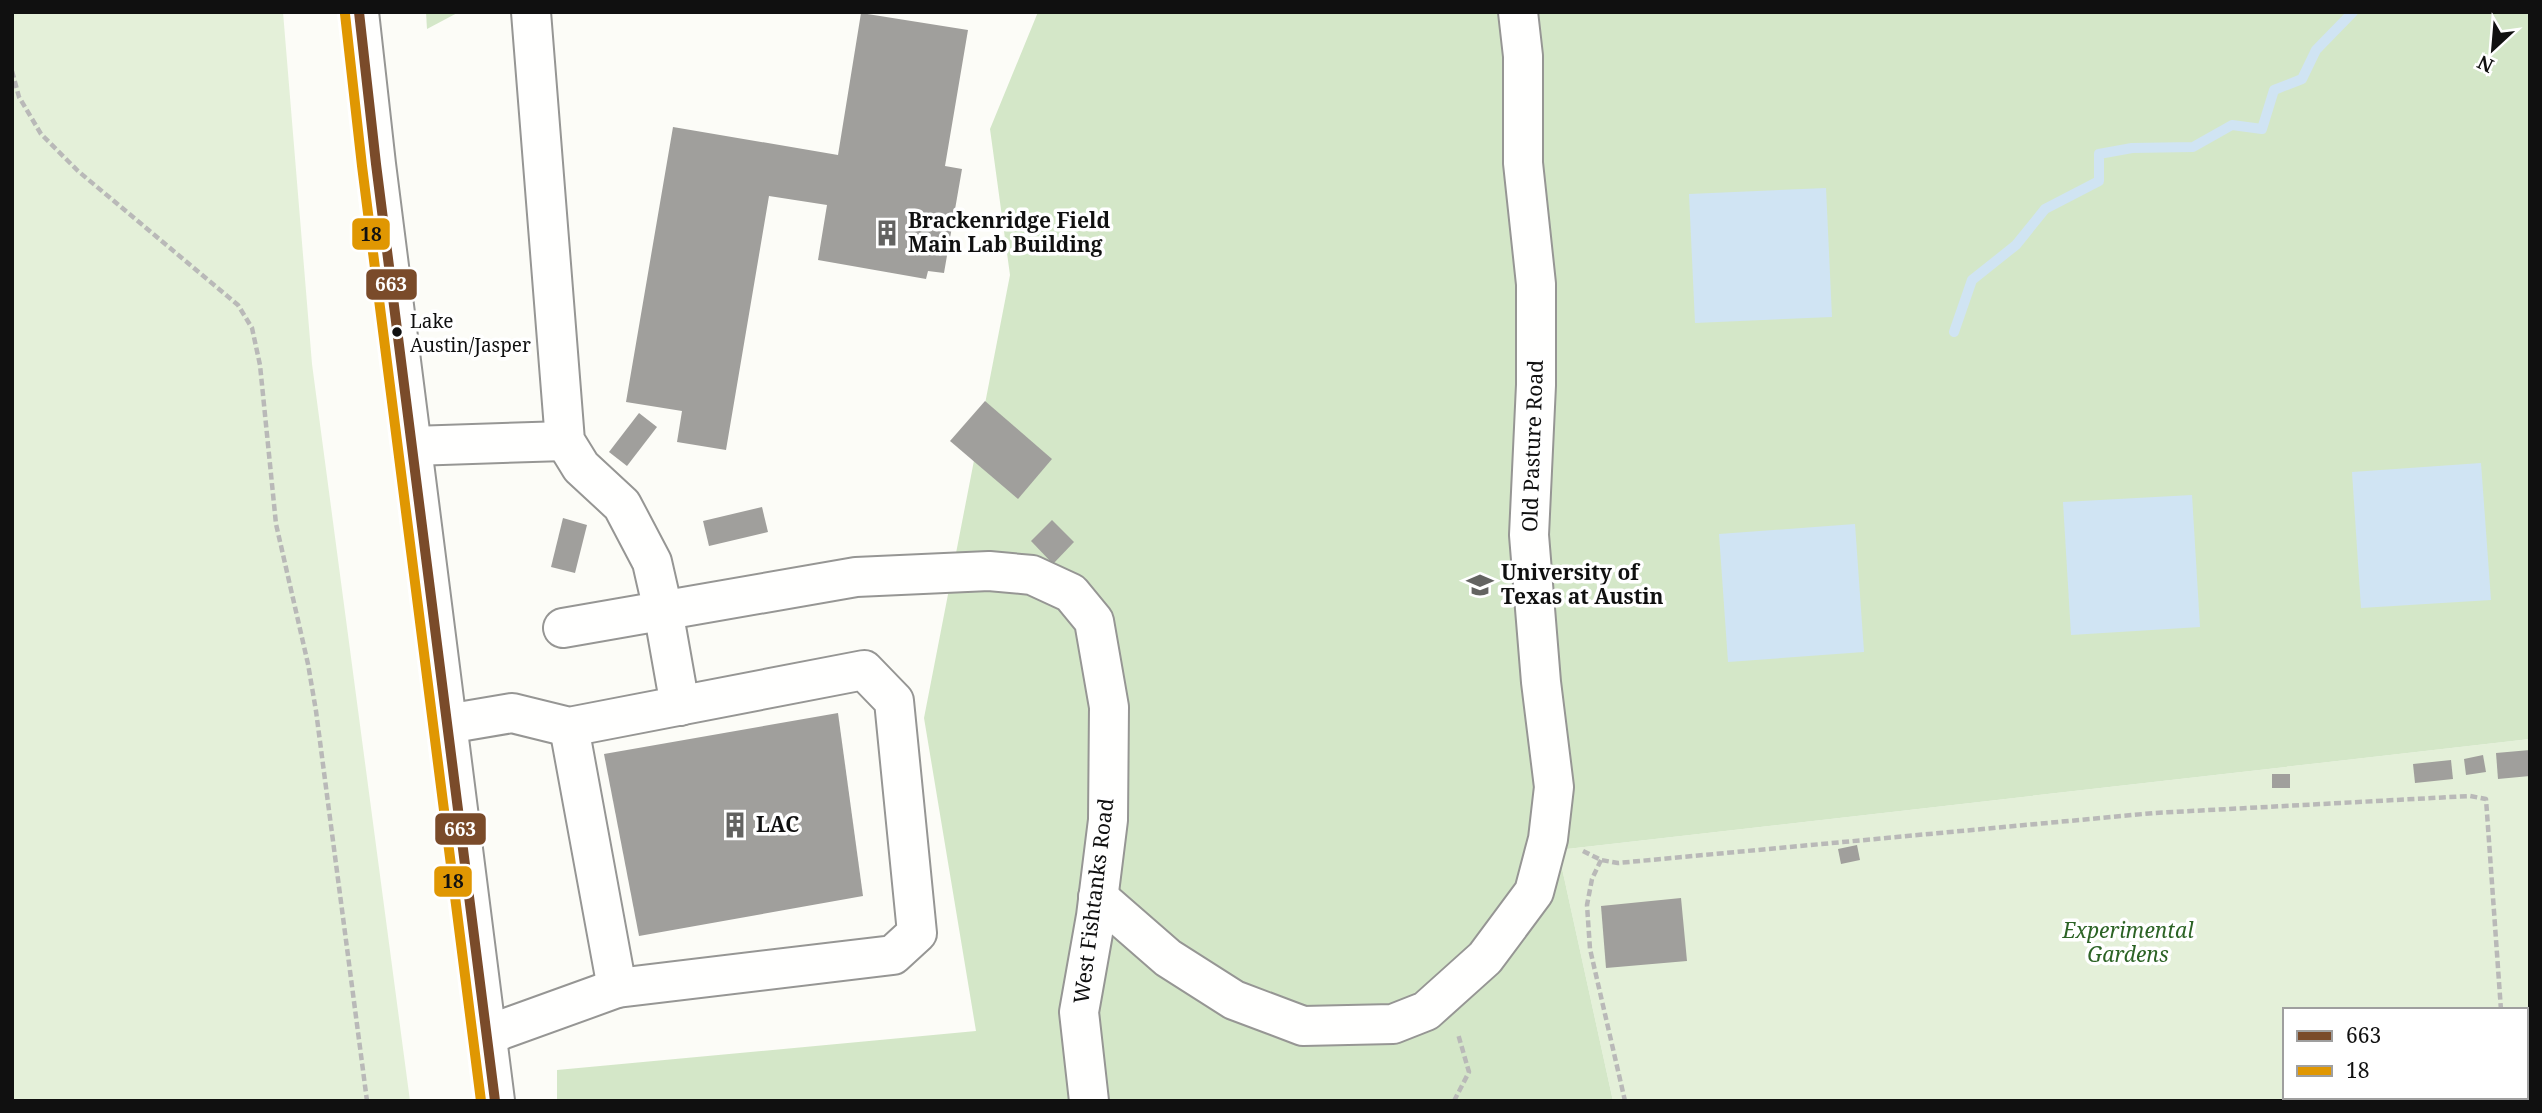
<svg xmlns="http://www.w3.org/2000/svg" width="2542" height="1113" font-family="'Noto Serif',serif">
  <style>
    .green { fill: #e4f0d9; fill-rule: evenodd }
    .forest { fill: #d4e7c8 }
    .water { fill: #d0e4f3 }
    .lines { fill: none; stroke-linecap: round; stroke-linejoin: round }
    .stream { stroke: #d0e4f3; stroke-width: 10 }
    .building { fill: #a09f9c }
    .minor-casing { stroke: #969694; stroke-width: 42 }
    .path { stroke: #b9b9b8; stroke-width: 4.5; stroke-dasharray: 7 3.5; stroke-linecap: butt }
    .minor { stroke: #fffffe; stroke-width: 38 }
    .bus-1-casing { stroke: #fff; stroke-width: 16 }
    .bus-2-casing { stroke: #fff; stroke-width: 16 }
    .bus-1 { stroke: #7a4b2a; stroke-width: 10 }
    .bus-2 { stroke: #e09702; stroke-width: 10 }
    .bus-dot { fill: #101010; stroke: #fff; stroke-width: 2.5 }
    .labels { text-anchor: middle; stroke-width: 7; stroke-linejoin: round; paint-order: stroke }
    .bus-label { font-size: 19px; fill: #101010; stroke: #fff; text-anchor: start }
    .poi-label { font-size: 21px; font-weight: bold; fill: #101010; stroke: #fff; text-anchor: start }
    .street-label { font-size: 21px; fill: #101010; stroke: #fff }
    .park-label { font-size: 21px; font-style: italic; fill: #2c6325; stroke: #fff }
    .line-badge { stroke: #fff; stroke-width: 2.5 }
    .badge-label { font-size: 19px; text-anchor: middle; font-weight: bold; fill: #fff }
    .pale-badge-label { font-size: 19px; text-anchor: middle; font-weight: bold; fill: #111 }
  </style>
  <rect width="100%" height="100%" fill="#fcfcf7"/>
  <!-- green -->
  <g class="green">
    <path d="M12 12H283L312 364 410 1101H12Z"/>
    <path d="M2530 739V1101H1613L1558 850ZM2285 1010H2526V1097H2285Z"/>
  </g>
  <!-- forest -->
  <g class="forest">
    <path d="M426 12H459L427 29Z"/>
    <path d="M1038 12H2530V739L1558 850 1613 1101H557V1070L976 1031 924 718 1010 275 990 129Z"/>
  </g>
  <!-- water -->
  <g class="water">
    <path d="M1826 188 1832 317 1695 323 1689 194Z"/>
    <path d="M2481 463 2491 600 2361 608 2352 472Z"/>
    <path d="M2192 495 2200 627 2071 635 2063 502Z"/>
    <path d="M1855 524 1864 652 1728 662 1719 534Z"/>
  </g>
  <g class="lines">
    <!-- stream -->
    <path class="stream" d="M1954 332 1972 280 2016 245 2045 209 2099 181V154L2132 148 2193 147 2232 125 2262 129 2274 90 2302 79 2316 50 2353 12"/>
  </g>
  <!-- building -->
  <g class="building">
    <path d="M861 13 968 30 945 166 962 169 944 273 928 271 926 279 818 260 827 205 769 196 726 450 677 442 682 411 626 402 673 127 838 155Z"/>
    <path d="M985 401 1052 459 1018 499 950 441Z"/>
    <path d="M639 413 657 427 627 466 609 452Z"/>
    <path d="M762 507 768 532 709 546 703 521Z"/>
    <path d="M563 518 587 525 575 573 551 567Z"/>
    <path d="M1052 520 1074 542 1053 564 1031 541Z"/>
    <path d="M838 713 863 896 639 936 604 754Z"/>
    <path d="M2530 750V776L2498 779 2496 753Z"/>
    <path d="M2483 755 2486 772 2466 775 2464 759Z"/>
    <path d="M2451 760 2453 779 2415 783 2413 764Z"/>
    <rect x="2272" y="774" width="18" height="14"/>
    <path d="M1857 845 1860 860 1841 864 1838 849Z"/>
    <path d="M1681 898 1687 961 1606 968 1601 906Z"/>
  </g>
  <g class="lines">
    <!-- minor casing -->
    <g class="minor-casing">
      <g id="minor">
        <path d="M359 12 376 164 495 1101"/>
        <path d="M531 12 565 441 581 467 622 505 652 562 663 610 680 706"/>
        <path d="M412 446 565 441"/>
        <path d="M563 628 856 577 989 571 1032 575 1071 593 1094 621 1109 707 1108 820 1096 916 1079 1012 1089 1101"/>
        <path d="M447 724 512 713 569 727 864 670 894 701 917 933 893 955 617 988 487 1035"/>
        <path d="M569 727 617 988"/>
        <path d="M1098 897 1168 958 1234 1000 1303 1026 1393 1024 1426 1011 1485 958 1534 892 1548 839 1554 787 1541 682 1529 535 1536 385V284L1523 163V56L1518 12"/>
      </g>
    </g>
    <!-- path -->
    <g class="path">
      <path d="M12 71 19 97 41 134 78 171 238 305 252 328 260 365 276 524 308 664 316 711 367 1101"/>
      <path d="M1583 851 1601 860 1618 863 2154 813 2470 796 2486 799 2501 1010"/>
      <path d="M1601 860 1592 879 1587 905 1590 949 1625 1101"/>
      <path d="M2508 1097V1101"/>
      <path d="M1454 1101 1469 1072 1458 1034"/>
    </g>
    <!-- minor -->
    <use href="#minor" class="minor"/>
    <!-- bus-1 casing -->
    <g class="bus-1-casing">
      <path id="bus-1" d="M359 12 376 164 495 1101"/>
    </g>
    <!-- bus-2 casing -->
    <g class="bus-2-casing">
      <path id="bus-2" d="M345 14 362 166 481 1101"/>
    </g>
    <!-- bus-1 -->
    <use href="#bus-1" class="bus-1"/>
    <!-- bus-2 -->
    <use href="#bus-2" class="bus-2"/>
  </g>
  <!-- icons -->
  <defs>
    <g id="building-bare" transform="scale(2.1)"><path d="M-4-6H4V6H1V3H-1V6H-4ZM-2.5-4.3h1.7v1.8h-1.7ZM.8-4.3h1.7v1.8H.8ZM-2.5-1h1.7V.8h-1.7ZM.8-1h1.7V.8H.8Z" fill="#636361" stroke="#fff" stroke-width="2.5" paint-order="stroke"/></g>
    <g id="university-bare" transform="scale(2.1)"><path d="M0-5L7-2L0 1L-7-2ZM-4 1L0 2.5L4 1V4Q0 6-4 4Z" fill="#636361" stroke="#fff" stroke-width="2.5" paint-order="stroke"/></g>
  </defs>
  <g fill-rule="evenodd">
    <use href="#building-bare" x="887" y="233"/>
    <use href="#university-bare" x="1480" y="585"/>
    <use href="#building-bare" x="735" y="825"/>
  </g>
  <!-- markers -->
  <circle class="bus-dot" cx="397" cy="332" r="6"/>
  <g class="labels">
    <!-- bus labels -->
    <g class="bus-label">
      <text x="410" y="328">Lake<tspan x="410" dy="24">Austin/Jasper</tspan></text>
    </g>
    <!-- poi labels -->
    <g class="poi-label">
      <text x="908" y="228">Brackenridge Field<tspan x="908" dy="24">Main Lab Building</tspan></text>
      <text x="1501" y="580">University of<tspan x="1501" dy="24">Texas at Austin</tspan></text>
      <text x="756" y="832">LAC</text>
    </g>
    <!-- street labels -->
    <g class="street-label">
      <text transform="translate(1533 446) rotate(-88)" y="7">Old Pasture Road</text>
      <text transform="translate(1094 901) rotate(-83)" y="7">West Fishtanks Road</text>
    </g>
    <!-- park labels -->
    <g class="park-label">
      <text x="2128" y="938">Experimental<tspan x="2128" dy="24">Gardens</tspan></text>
    </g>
  </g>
  <g class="line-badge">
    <rect x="351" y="217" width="40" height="34" rx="7" fill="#e09702"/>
    <rect x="365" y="268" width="53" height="33" rx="7" fill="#7a4b2a"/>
    <rect x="434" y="812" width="53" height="34" rx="7" fill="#7a4b2a"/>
    <rect x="433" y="865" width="40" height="33" rx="7" fill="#e09702"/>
  </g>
  <g class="badge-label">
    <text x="391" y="291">663</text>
    <text x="460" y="836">663</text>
  </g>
  <g class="pale-badge-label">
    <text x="371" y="241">18</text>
    <text x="453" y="888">18</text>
  </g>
  <!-- border -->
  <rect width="2542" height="1113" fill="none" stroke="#101010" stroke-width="28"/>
  <!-- legend -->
  <rect x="2283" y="1008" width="245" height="91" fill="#ffffff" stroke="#9f9f9f" stroke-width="2"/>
  <rect x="2297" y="1031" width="35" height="10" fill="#7a4b2a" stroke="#9f9f9f" stroke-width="2"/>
  <text x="2346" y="1043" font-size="21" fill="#101010">663</text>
  <rect x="2297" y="1066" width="35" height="10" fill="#e09702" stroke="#9f9f9f" stroke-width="2"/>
  <text x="2346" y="1078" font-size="21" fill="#101010">18</text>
  <!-- north arrow -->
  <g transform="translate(2493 49) rotate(206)" stroke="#ffffff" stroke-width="5" paint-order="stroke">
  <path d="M0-5L12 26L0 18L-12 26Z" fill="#101010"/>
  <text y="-10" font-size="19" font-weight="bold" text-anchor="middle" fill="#101010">N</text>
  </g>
</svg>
